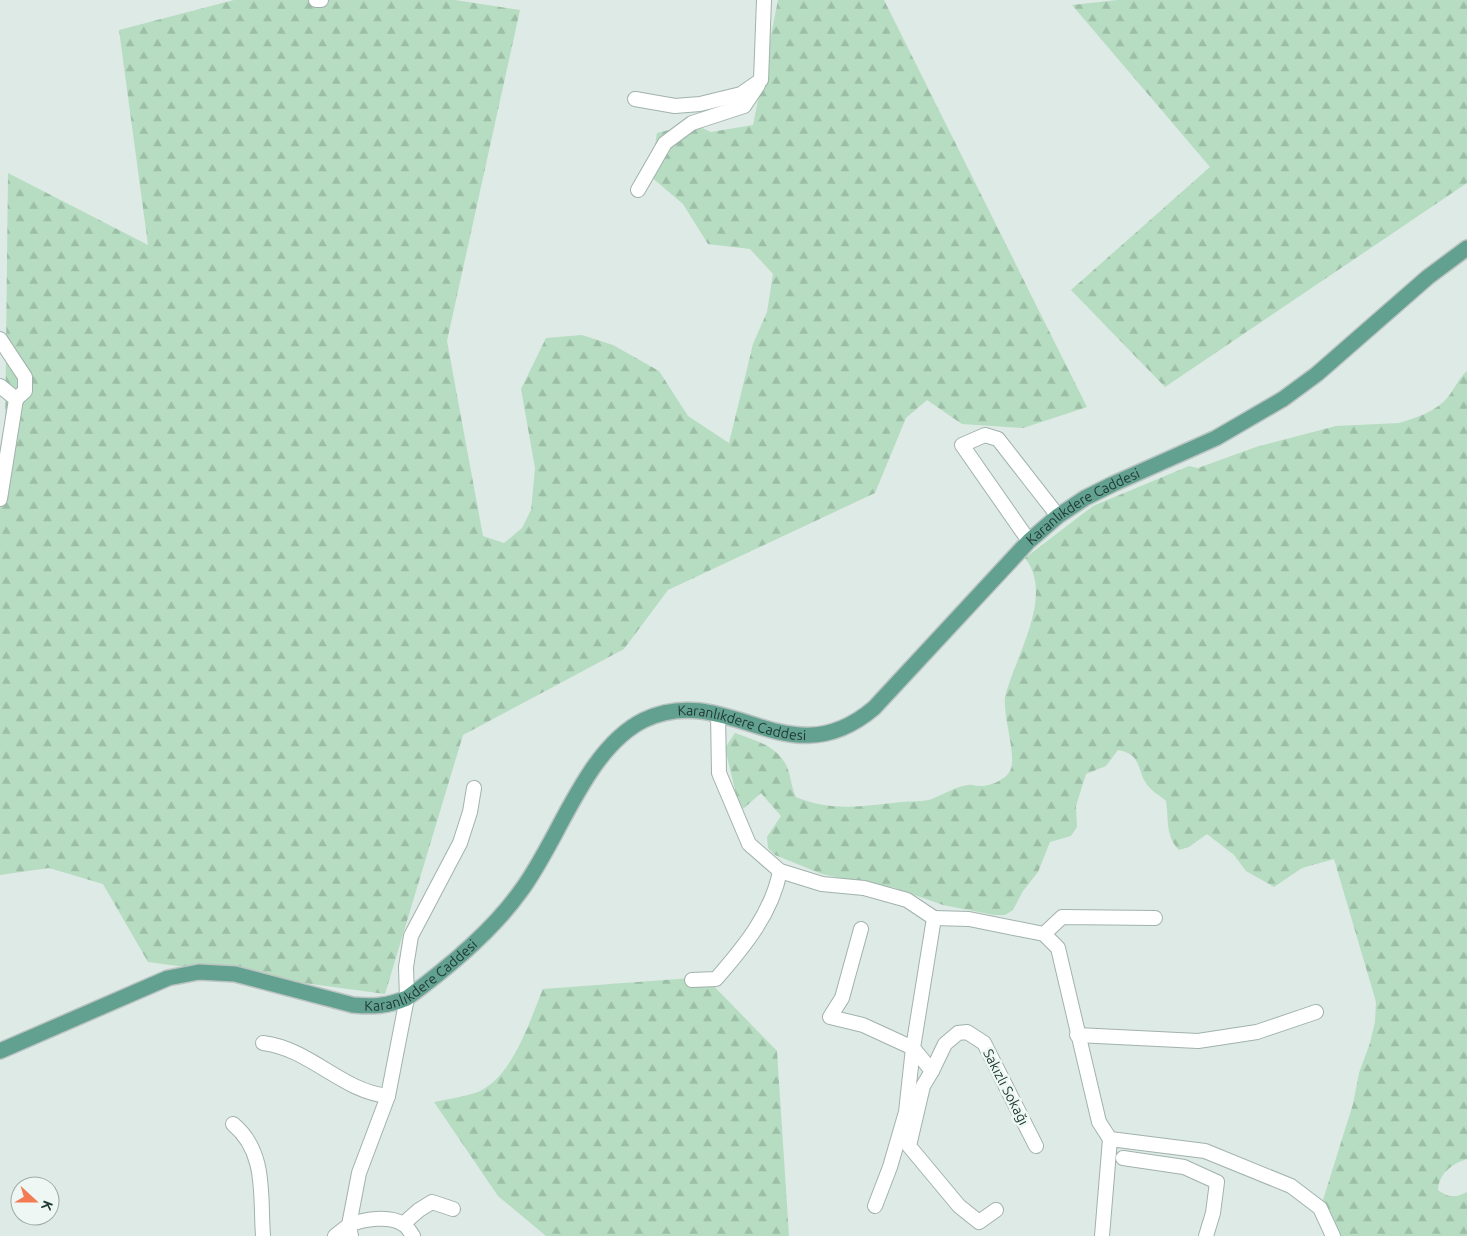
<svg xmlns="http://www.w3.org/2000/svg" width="1467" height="1236" font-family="Ubuntu,sans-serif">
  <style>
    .forest { fill: url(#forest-firs) }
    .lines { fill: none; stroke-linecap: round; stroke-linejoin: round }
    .minor-casing { stroke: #a1b2ac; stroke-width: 16 }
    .major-casing { stroke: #bcc4c2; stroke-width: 18 }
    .minor { stroke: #fff; stroke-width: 14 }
    .major { stroke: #62a090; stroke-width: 15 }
    .labels { text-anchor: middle; stroke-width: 5; stroke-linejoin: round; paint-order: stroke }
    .street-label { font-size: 14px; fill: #203a33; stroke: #eef7f3 }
  </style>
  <defs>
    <pattern id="forest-firs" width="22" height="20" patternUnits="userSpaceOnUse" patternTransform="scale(1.25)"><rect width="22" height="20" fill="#b6dcc1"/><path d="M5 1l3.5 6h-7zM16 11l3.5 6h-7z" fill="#9cbea6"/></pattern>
  </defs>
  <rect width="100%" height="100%" fill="#deeae5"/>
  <!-- forest -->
  <g class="forest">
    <path d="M234 0H455L520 10 447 341 483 536 504 543 522 528 531 510 535 468 521 389 546 338 582 335 613 345 659 371 688 416 729 443 753 344 767 312 773 274 750 249 708 244 683 204 650 176 657 133 693 124 711 132 753 125 778 0H884L1087 407 1023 428 962 424 927 400 906 418 875 493 668 590 624 649 463 735 385 994 148 962 103 884 49 868 0 875V460L5 437 8 173 148 245 119 30Z"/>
    <path d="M1118 0H1467V183L1165 387 1071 290 1210 167 1072 5Z"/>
    <path d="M1467 371V1159C1451 1164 1439 1174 1438 1190 1449 1198 1455 1198 1467 1192V1236H1339L1323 1200 1353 1104 1359 1073 1370 1043 1375 1022 1376 1002 1334 859 1302 868 1274 887 1246 871 1234 855 1207 834 1189 847 1179 850C1165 836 1169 819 1166 801 1161 796 1154 793 1150 788 1135 773 1145 755 1118 750L1106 766 1086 774 1076 806 1077 827 1071 836 1050 842 1038 872 1023 891 1013 910 1005 915H994L943 905 892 887H882L822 874 775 855 768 848 767 837 781 816 761 793 743 809 736 794 725 748 735 733C754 740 778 746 787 767 791 776 791 787 796 797 830 812 866 806 902 802 911 801 924 802 932 799 944 794 955 787 968 785 972 784 975 786 979 786 990 787 1007 779 1011 769 1016 753 1003 717 1005 697 1015 656 1055 596 1025 558L1093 506 1189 466 1198 468 1256 447 1336 426 1399 423C1416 418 1437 411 1448 397 1455 388 1458 379 1467 371Z"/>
    <path d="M705 977 777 1051 789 1236H546L498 1196 434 1102C447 1099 462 1097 475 1093 512 1080 529 1022 543 989Z"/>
  </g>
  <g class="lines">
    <!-- minor casing -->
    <g class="minor-casing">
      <g id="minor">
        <path d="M316 0H321"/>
        <path d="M635 99 675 106 700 104 741 94 761 80 764 0"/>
        <path d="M638 190 665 143 692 123 744 106 758 85"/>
        <path d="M0 339 25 377V391L16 399"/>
        <path d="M0 386 16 399 0 499"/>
        <path d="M1029 541 962 445 985 435 998 439 1058 516"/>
        <path d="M718 714 719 773 749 844 780 871 822 884 864 888 907 900 934 918 913 1048 906 1112 890 1167 875 1206"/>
        <path d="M934 918 969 919 1044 934 1058 948 1099 1122 1110 1139"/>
        <path d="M861 929 842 998 830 1017 863 1025 913 1048 932 1071"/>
        <path d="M1044 934 1062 917 1155 918"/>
        <path d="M692 980 716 979C744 947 772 913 780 871"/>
        <path d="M1077 1035 1198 1041 1257 1032 1316 1012"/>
        <path d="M263 1043C311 1049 341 1091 388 1096"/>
        <path d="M233 1124C267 1152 260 1196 263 1236"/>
        <path d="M1123 1158 1184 1167 1217 1182 1213 1213 1206 1236"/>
        <path d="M996 1210 979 1222 959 1206 909 1146 923 1086 932 1071 945 1044 958 1033 967 1032 984 1043 1036 1146"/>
        <path d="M403 1224 419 1210 432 1202 453 1209"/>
        <path d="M335 1236 349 1225 359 1173 388 1096 407 998 406 967 411 936 460 843 470 812 474 788"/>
        <path d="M351 1236 349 1225C364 1219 389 1215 403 1224 407 1226 411 1233 413 1236"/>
        <path d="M1102 1236 1110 1139 1205 1151 1291 1186 1320 1208 1333 1236"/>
      </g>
    </g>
    <!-- major casing -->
    <g class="major-casing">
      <g id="major">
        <path id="s1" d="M0 1051 168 978 199 972 235 974 353 1005C373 1007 388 1006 407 998 445 970 493 930 520 892 559 841 585 749 644 720 729 680 788 781 874 708L1029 541 1058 516 1085 498 1113 484 1216 438 1283 399 1317 374 1428 277 1467 248"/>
      </g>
    </g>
    <!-- minor -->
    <use href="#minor" class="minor"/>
    <!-- major -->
    <use href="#major" class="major"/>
  </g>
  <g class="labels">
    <!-- street labels -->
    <g class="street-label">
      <text dy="5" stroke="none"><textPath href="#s1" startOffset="1332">Karanlıkdere Caddesi</textPath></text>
      <text dy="5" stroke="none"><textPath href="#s1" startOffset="899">Karanlıkdere Caddesi</textPath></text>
      <text dy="5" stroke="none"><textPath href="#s1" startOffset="450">Karanlıkdere Caddesi</textPath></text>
      <text transform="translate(1006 1087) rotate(63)" y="5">Sakızlı Sokağı</text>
    </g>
  </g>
  <!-- north arrow -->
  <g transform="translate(35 1201) rotate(111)"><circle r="24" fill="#eef7f3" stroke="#9caba6"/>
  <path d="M0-4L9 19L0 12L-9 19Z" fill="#f37b53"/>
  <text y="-8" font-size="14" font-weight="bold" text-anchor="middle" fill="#203a33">K</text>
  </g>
</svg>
